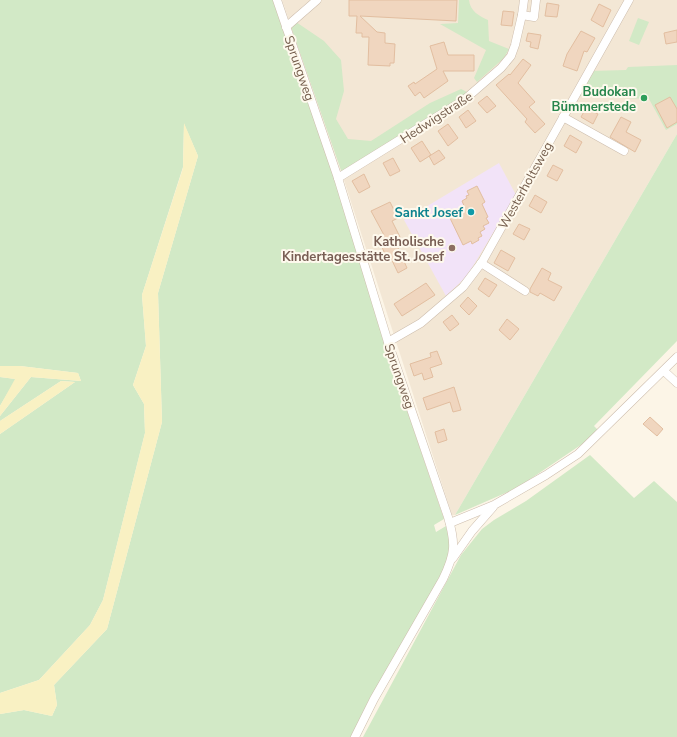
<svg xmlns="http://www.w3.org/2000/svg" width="677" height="737" font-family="'Nunito Sans',sans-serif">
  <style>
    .residential { fill: #f3e7d5 }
    .education { fill: #f2e3f8 }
    .green { fill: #d2e9c6 }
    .sand { fill: #f9f1c3 }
    .building { fill: #f0d6bf; stroke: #e2bea0 }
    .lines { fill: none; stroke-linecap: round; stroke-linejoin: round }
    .minor-casing { stroke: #cdbdad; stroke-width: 9 }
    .minor { stroke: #fff; stroke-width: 8 }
    .leisure-dot { fill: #2e9e5b; stroke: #fef9ed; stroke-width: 1.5 }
    .culture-dot { fill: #0f9aa8; stroke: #fef9ed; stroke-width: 1.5 }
    .education-dot { fill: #8d6e63; stroke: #fef9ed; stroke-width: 1.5 }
    .labels { text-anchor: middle; stroke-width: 4; stroke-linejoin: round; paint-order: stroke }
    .street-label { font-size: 13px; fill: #745d4c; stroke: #fef9ed }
    .leisure-label { font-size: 13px; font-weight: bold; fill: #27864d; stroke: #fef9ed; text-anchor: end }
    .culture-label { font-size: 13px; font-weight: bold; fill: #0d838f; stroke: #fef9ed; text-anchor: end }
    .education-label { font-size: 13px; font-weight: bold; fill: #785e54; stroke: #fef9ed; text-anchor: end }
  </style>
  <rect width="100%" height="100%" fill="#fcf5e7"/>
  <!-- residential -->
  <path class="residential" d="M282 0H677V134L455 515H452L342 174Z"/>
  <!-- education -->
  <path class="education" d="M499 163 516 195 467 276 446 296 404 220Z"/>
  <!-- green -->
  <g class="green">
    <path d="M0 0H273L337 184 384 342 444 519 434 525 436 532 446 526 452 550 438 582 370 698 351 737H0V714L24 710 52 716 57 705 54 685 107 629 162 422 158 293 198 156 184 124 183 167 142 295 146 346 133 385 144 404 145 433 103 600 90 625 39 680 0 693V434L75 382 61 381 0 421V416L31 377 81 381 78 373 20 366H0Z"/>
    <path d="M459 0H469C470 11 479 16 488 20L489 41 509 49 504 58 477 82 474 78 486 50 440 24 458 23Z"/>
    <path d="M638 18 649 22 639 45 629 41Z"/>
    <path d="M296 22 324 41 341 60 344 91 336 119 348 139 371 141 430 103 461 89 467 92 456 102 342 173 291 27Z"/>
    <path d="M677 65V124L666 130 649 99 574 96 589 71 626 70 628 67Z"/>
    <path d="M677 134V341L594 426 600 432 517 488 455 515Z"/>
    <path d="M0 377 16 379 0 406Z"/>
    <path d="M590 455 634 498 654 481 677 502V737H363L461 555 482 529 494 520 526 501Z"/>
  </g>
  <!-- sand -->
  <g class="sand">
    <path d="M184 123 198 156 158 293 162 422 107 629 54 685 57 705 52 716 24 710 0 714V693L39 680 90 625 103 600 145 433 144 404 133 385 146 346 142 295 183 168Z"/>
    <path d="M0 366H20L78 373 81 381 31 377 0 416V406L15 379 0 377Z"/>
    <path d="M61 381 75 382 0 434V421Z"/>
  </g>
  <!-- building -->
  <g class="building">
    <path d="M349 0H457L456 21 360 16 377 32 385 33V43L395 44 394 63H390V66L368 65 369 37H362V33H356L357 16H349Z"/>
    <path d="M547 3 559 5 557 17 545 16Z"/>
    <path d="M599 4 611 10 603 27 591 20Z"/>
    <path d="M503 11 514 12 512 26 501 25Z"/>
    <path d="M677 30V42L666 44 664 33Z"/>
    <path d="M581 31 595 38 587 52 584 51 577 71 563 66 567 54Z"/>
    <path d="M528 33 541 35 538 49 530 47 531 42 526 41Z"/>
    <path d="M444 42 448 55H474V71H443L448 81 424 98 420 92 415 96 408 86 414 82 415 84 437 69 430 46Z"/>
    <path d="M523 59 531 65 518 83 535 102 529 107 545 124 535 133 525 122 527 119 496 85 509 74 510 75Z"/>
    <path d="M487 96 496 106 487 113 478 103Z"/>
    <path d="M670 97 677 109V122L667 128 655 105Z"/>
    <path d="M586 108 598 114 593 124 581 117Z"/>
    <path d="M468 110 476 121 466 128 459 117Z"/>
    <path d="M621 117 631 122 626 132 641 140 635 152 610 137Z"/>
    <path d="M448 124 458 138 448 146 438 131Z"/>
    <path d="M570 135 582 142 576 153 564 146Z"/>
    <path d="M422 141 431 155 439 150 445 158 434 165 429 156 431 155 420 162 411 148Z"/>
    <path d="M393 158 400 171 390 176 383 163Z"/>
    <path d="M553 165 563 170 557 181 547 176Z"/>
    <path d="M364 174 370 187 359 193 352 181Z"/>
    <path d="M477 186 485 202 482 204 488 217 486 218 489 223 483 226 485 229 480 232 482 236 478 238 479 240 472 244 471 241 463 245 449 216 465 208 462 201 467 198 466 196 469 195 467 191Z"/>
    <path d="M535 195 547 202 541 213 529 206Z"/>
    <path d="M390 202 398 218 392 221 404 245 398 248 407 268 398 273 388 252 385 254 378 238 384 235 371 211Z"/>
    <path d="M519 224 530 229 524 240 513 234Z"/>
    <path d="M501 250 515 258 508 271 494 263Z"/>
    <path d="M542 268 551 273 548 280 562 287 554 301 540 293 538 296 530 292V289Z"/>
    <path d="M485 278 497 285 489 297 478 289Z"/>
    <path d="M426 283 435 295 402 316 394 304Z"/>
    <path d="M468 297 477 306 469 315 460 306Z"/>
    <path d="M452 315 459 324 450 331 443 322Z"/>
    <path d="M507 319 519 329 510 340 499 330Z"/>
    <path d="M437 351 442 364 430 368 433 377 424 380 422 373 414 376 410 364 431 357 430 353Z"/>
    <path d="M454 387 461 410 453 412 450 402 427 410 423 398Z"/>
    <path d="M650 417 663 429 657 436 643 424Z"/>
    <path d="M444 429 447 440 438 443 435 432Z"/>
  </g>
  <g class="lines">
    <!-- minor casing -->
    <g class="minor-casing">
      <g id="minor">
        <path d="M277 0 338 178 388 342 448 517C456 544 455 554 443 579L374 699 355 737"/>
        <path d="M524 0 522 15 534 17 536 0"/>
        <path d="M286 27 317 0"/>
        <path d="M563 117 624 151"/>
        <path d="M338 178 464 100 501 68 511 56 515 45 522 15"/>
        <path d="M481 263 525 291"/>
        <path d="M388 342 421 323 463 287 482 262 629 0"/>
        <path d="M664 371 677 383"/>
        <path d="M450 523 494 505 546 475 578 454 677 357"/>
        <path d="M453 558 472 531 493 507"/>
      </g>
    </g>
    <!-- minor -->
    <use href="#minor" class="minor"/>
  </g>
  <!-- markers -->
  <circle class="leisure-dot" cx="644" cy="98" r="4"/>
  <circle class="culture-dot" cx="471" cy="212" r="4"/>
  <circle class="education-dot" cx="452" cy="248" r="4"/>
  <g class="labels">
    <!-- street labels -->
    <g class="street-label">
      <text transform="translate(300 68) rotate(71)" y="5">Sprungweg</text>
      <text transform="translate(436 117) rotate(-33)" y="5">Hedwigstraße</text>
      <text transform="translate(525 185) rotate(-61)" y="5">Westerholtsweg</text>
      <text transform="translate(400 376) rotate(71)" y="5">Sprungweg</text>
    </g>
    <!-- leisure labels -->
    <g class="leisure-label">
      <text x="636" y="96">Budokan<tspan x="636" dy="15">Bümmerstede</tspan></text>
    </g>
    <!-- culture labels -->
    <g class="culture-label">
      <text x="463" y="217">Sankt Josef</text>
    </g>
    <!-- education labels -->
    <g class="education-label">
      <text x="444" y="246">Katholische<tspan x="444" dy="15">Kindertagesstätte St. Josef</tspan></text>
    </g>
  </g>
</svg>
